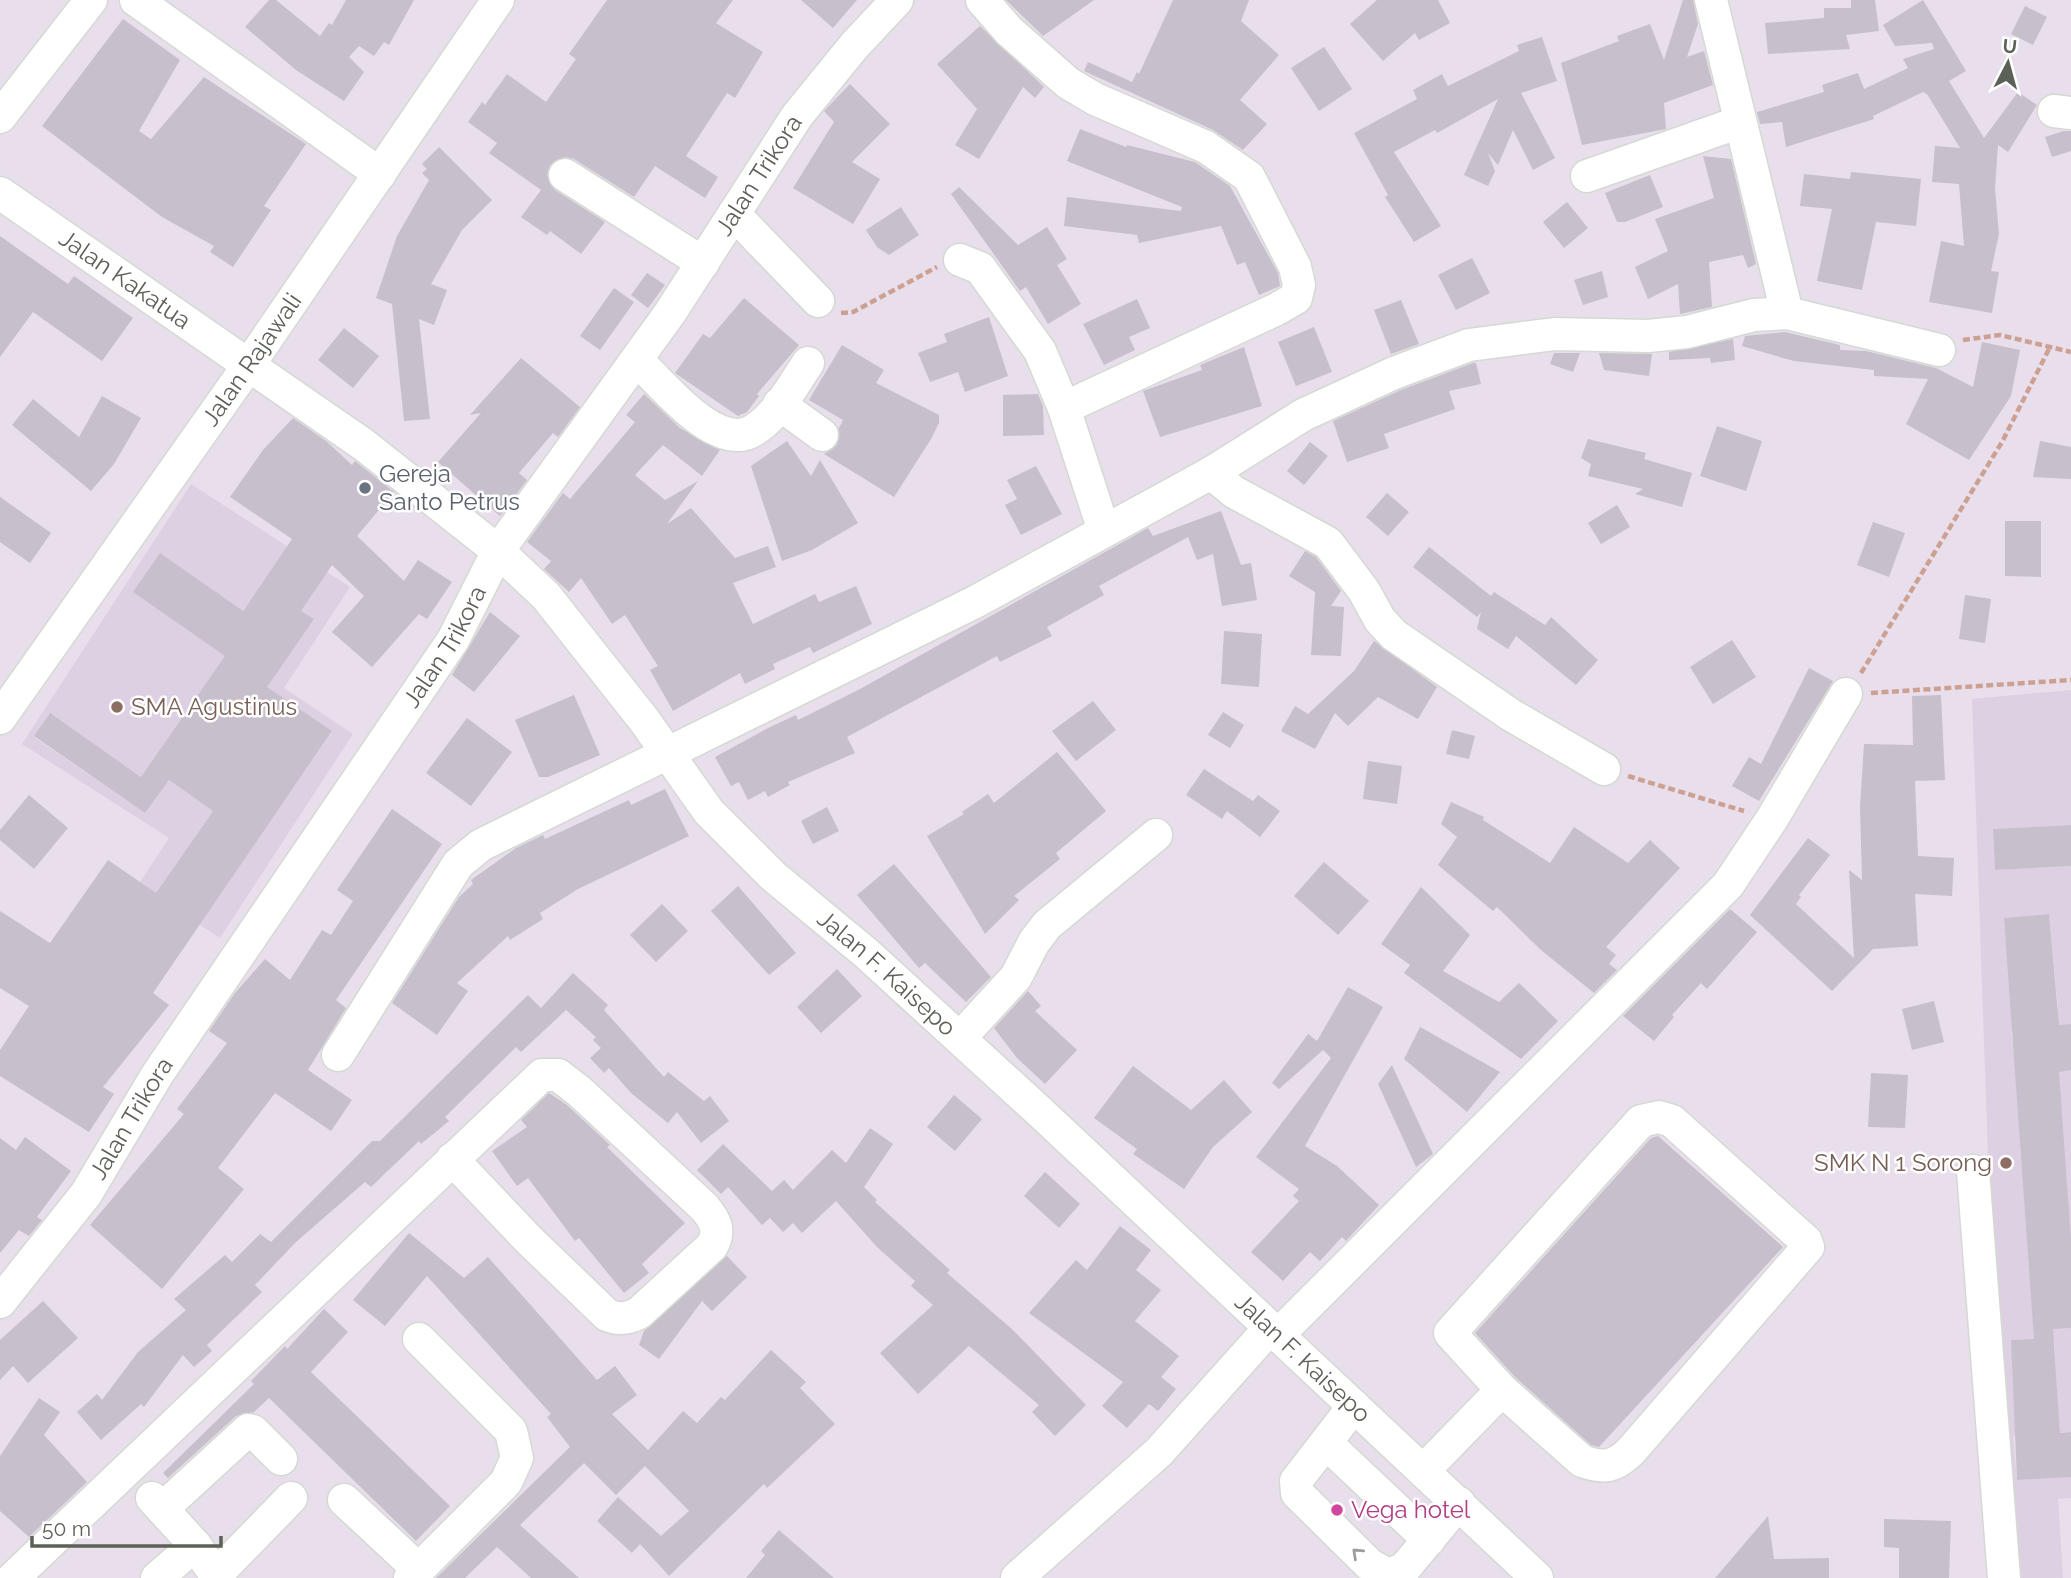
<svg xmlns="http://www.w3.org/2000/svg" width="2071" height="1578" font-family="Raleway,sans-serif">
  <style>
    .education { fill: #ddd0e2; fill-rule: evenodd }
    .building { fill: #c7bfcc }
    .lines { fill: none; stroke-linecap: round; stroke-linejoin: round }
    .minor-casing { stroke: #d4dad1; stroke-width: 35 }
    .path { stroke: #cda192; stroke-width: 4.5; stroke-dasharray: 7 3.5; stroke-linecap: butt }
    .minor { stroke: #fff; stroke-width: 32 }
    .oneway { stroke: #9da09a }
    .worship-dot { fill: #6b7280; stroke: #fff; stroke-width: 2.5 }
    .education-dot { fill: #8d6e63; stroke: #fff; stroke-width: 2.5 }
    .hotel-dot { fill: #d1479c; stroke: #fff; stroke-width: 2.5 }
    .labels { text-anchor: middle; stroke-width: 5; stroke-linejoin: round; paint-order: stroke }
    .street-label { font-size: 24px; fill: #5c6157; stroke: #fff }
    .worship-label { font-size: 24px; fill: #5b616d; stroke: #fff; text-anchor: start }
    .education-label { font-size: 24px; fill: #785e54; stroke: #fff; text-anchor: start }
    .hotel-label { font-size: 24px; fill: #b23c85; stroke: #fff; text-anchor: start }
  </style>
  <rect width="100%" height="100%" fill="#e9deec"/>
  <!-- education -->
  <g class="education">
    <path d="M191 484 350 587 284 688 353 734 220 938 138 885 169 838 22 744ZM282 554 321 580 301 611 313 619 228 632ZM235 642 258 745 289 702 332 732 201 920 158 890 242 769 190 795 149 766ZM49 714 161 790 145 813 34 737Z"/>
    <path d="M2071 690V825L1993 829 1995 870 2071 866V1024L2011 1032 2017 1077 2071 1070V1240L2034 1330 2071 1328V1432L2013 1436 2017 1480 2071 1477V1498L2058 1499 2063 1578H2022L2015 1523 1999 1469 1972 699ZM2049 914 2058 1008 2012 1012 2004 918ZM2054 1339 2059 1423 2011 1341Z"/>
  </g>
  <!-- building -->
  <g class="building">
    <path d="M269 0H276L320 36 329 23 332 25 346 0H414L389 45 384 42 374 56 359 46 349 57 364 72 344 101 296 70 245 27Z"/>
    <path d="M607 0H733L716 23 763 52 735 98 727 93 686 156 718 177 705 198 655 166 634 197 574 159 565 157 550 165 547 175 555 190 605 222 581 254 550 231 547 235 521 217 541 190 489 153 497 143 468 122 482 102 485 105 507 74 546 102 576 59 569 54Z"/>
    <path d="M801 0H857L833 28Z"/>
    <path d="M1006 0H1094L1043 36Z"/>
    <path d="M1173 0H1249L1241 21 1279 55 1240 100 1267 124 1243 150 1213 130 1084 71 1088 62 1132 82 1137 72 1139 74Z"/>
    <path d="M1377 0H1438L1450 23 1419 40 1415 33 1383 61 1350 24Z"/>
    <path d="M1683 0H1693L1698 24 1687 57 1704 51 1713 85 1664 103 1666 129 1582 145 1561 63 1619 41 1617 36 1650 24 1664 60Z"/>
    <path d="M1851 0H1875L1879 31 1846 35 1850 49 1768 54 1765 23 1824 18V8H1851Z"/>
    <path d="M1923 0 1966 71 1949 81 1984 138 2018 92 2037 105 2008 152 1998 145 1995 189 1999 234 1991 271 1999 272 1992 313 1929 302 1941 241 1964 246 1959 184 1932 182 1935 146 1960 148 1927 94 1923 92 1873 116 1874 119 1786 147 1782 122 1760 124 1757 112 1824 92 1822 85 1858 73 1864 89 1908 68 1903 59 1934 49 1932 43 1895 46 1883 25Z"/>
    <path d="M2025 6 2047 17 2033 45 2011 34Z"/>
    <path d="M123 19 180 60 139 131 151 139 204 77 306 144 264 206 271 210 233 267 210 252 214 246 162 217 42 126Z"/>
    <path d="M980 26 1044 87 1035 98 1023 87 979 159 955 145 977 109 937 64Z"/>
    <path d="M1542 37 1557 81 1521 93 1555 158 1533 170 1513 130 1498 165 1488 153 1495 171 1488 186 1464 175 1498 99 1437 133 1435 130 1394 152 1441 226 1414 242 1385 197 1388 195 1354 133 1417 99 1413 90 1442 74 1448 86 1519 51 1517 45Z"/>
    <path d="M1324 47 1352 89 1319 111 1291 68Z"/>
    <path d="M850 84 890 124 852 162 880 179 853 224 793 188 834 122 824 111Z"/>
    <path d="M1080 129 1126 147 1127 145 1195 162 1230 186 1278 273 1280 286 1259 295 1245 262 1237 265 1221 226 1139 243 1137 235 1064 226 1067 197 1181 211 1182 207 1067 161Z"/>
    <path d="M2064 131H2071V151L2052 157 2045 137Z"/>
    <path d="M439 147 492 200 462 230 431 284 447 290 434 325 419 319 430 419 404 421 392 304 376 298 397 236 429 180 422 173 427 169 422 164Z"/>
    <path d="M1703 156 1731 159 1756 264 1748 268 1743 255 1709 262 1712 307 1680 314 1678 284 1648 299 1635 267 1668 251 1655 219 1714 198Z"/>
    <path d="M1851 172 1921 179 1916 226 1876 222 1862 290 1817 281 1832 209 1800 206 1804 174 1850 179Z"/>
    <path d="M1650 175 1663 207 1625 222H1617L1605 193Z"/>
    <path d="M959 187 1018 245 1047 227 1067 259 1057 265 1081 304 1048 324 1026 287 1020 291 951 194Z"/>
    <path d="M1567 202 1588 228 1564 248 1543 222Z"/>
    <path d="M901 207 919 235 889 255 877 247 866 230Z"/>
    <path d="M0 236 68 284 74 276 133 318 102 361 33 312 0 357Z"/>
    <path d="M1472 258 1490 293 1456 310 1438 275Z"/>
    <path d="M1602 271 1608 297 1583 305 1574 280Z"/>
    <path d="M647 273 665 285 648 308 631 295Z"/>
    <path d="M614 288 634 302 600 350 580 336Z"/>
    <path d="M744 298 799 345 757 394 759 396 747 412 738 416 675 373 703 334 710 338Z"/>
    <path d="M1137 299 1150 328 1129 337 1135 350 1104 365 1083 324Z"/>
    <path d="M1401 300 1419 344 1391 354 1374 310Z"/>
    <path d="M989 317 1008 376 965 392 958 372 930 382 918 353 947 342 944 334Z"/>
    <path d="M1314 327 1332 372 1296 386 1278 342Z"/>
    <path d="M344 328 379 356 353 388 318 360Z"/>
    <path d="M1785 332 1840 345V350L1866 351 1936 368 1973 387 1982 342 2020 350 2011 396 1969 460 1906 424 1928 379 1874 376V370L1794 361 1742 346 1745 336Z"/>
    <path d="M1733 339 1735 360 1711 363 1710 358 1669 360V352Z"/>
    <path d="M842 345 884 370 876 383 939 415V423L931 439 894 497 824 454 837 445 839 428 843 420 809 400Z"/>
    <path d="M1244 347 1262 406 1160 437 1143 391 1202 370 1200 365Z"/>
    <path d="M1554 353H1580L1573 372 1550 364Z"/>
    <path d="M1599 353 1652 354 1649 376 1604 370Z"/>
    <path d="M521 358 580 407 558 437 553 433 519 473 527 480 500 516 438 462 481 413 470 415Z"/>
    <path d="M1473 363H1476L1481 384 1449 391 1455 409 1384 434 1389 448 1347 462 1333 421 1401 390Z"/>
    <path d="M644 394 680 428 720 450 702 476 663 445 635 475 665 500 698 481 667 524 691 508 735 558 768 546 776 567 733 583 753 624 815 594 819 602 856 586 872 624 813 653 810 647 773 664 775 669 745 684 740 673 673 711 650 670 658 666 625 615 612 624 581 578 569 592 544 569 551 561 527 542 563 493 570 499 635 422 626 415Z"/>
    <path d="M1038 394 1043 406 1044 435 1003 436V395Z"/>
    <path d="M102 396 141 418 114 464 91 491 12 425 33 399 79 437Z"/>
    <path d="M293 418 326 441 352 465 355 461 394 492 357 536 404 581 418 560 452 582 427 619 419 614 372 667 332 632 364 596 332 565 301 611 314 619 267 687 332 731 153 993 169 1005 103 1087 114 1094 89 1132 0 1076V1050L29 1006 0 988V911L50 943 108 860 156 893 213 811 169 780 145 813 34 736 50 713 141 777 225 656 133 592 160 553 243 611 292 539 230 497 263 450Z"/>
    <path d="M1717 426 1762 441 1746 491 1700 476Z"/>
    <path d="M1588 439 1646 453 1644 459 1692 473 1682 507 1635 494 1643 489 1588 476 1591 464 1581 458Z"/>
    <path d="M787 441 811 476 820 460 858 523 812 550 782 561 751 466Z"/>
    <path d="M2040 441 2071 447V479L2033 477Z"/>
    <path d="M1310 442 1328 456 1304 485 1287 471Z"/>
    <path d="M1036 466 1062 514 1021 535 1005 505 1017 499 1007 480Z"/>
    <path d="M1387 493 1409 512 1388 536 1366 517Z"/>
    <path d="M0 497 51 533 30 563 0 542Z"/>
    <path d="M1617 505 1630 527 1601 544 1588 523Z"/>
    <path d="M1221 511 1241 565 1251 563 1257 600 1222 606 1213 554 1197 560 1188 537 1099 586 1104 595 1047 627 1052 636 1000 662 997 656 847 737 855 753 788 782 790 785 768 797 765 791 748 800 739 782 731 786 715 757 770 727 796 715 798 720 860 689 1148 528 1153 536Z"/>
    <path d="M2005 521H2041V577L2005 576Z"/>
    <path d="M1873 522 1905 533 1889 577 1857 565Z"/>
    <path d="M1429 547 1491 596 1494 592 1545 625 1551 617 1598 660 1576 685 1516 636 1508 649 1477 629 1481 612 1477 617 1413 567Z"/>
    <path d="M1305 551 1316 557 1341 591 1331 606 1344 607 1341 656 1311 655 1315 592 1289 576Z"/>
    <path d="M1965 595 1991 599 1985 643 1959 639Z"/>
    <path d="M490 612 520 636 474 692 452 675Z"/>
    <path d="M1224 631 1262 634 1259 687 1221 684Z"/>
    <path d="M1732 640 1756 677 1713 704 1690 667Z"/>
    <path d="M1374 641 1437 687 1418 719 1378 697 1348 726 1335 713 1315 749 1281 731 1295 706 1308 714 1354 671Z"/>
    <path d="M1809 668 1833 681 1759 801 1732 786 1749 757 1761 764Z"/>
    <path d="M574 695 600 755 548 777H539L515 720Z"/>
    <path d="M1941 695 1945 780 1915 781 1918 856 1954 858 1952 896 1915 894 1918 946 1873 949 1832 991 1750 915 1808 838 1830 855 1799 895 1801 897 1796 904 1854 958 1849 870 1862 880 1860 807 1864 744 1913 745 1912 696Z"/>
    <path d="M1093 701 1116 730 1076 761 1052 731Z"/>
    <path d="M1223 712 1244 725 1230 748 1208 735Z"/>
    <path d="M467 718 512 752 471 806 426 773Z"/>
    <path d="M1452 730 1475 736 1469 759 1446 754Z"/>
    <path d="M1057 752 1106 811 1056 853 1060 859 1014 896 1019 900 985 934 927 836 964 814 962 812 988 794 994 803Z"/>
    <path d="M1368 761 1402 766 1397 804 1363 799Z"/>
    <path d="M1204 769 1253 801 1258 795 1280 811 1260 837 1227 811 1222 819 1186 795Z"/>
    <path d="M665 789 689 836 578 889 540 913 543 919 510 940 508 936 457 983 468 991 437 1035 392 1003 459 897 473 884 471 880 516 848 543 835 545 839 629 800 631 805Z"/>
    <path d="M29 795 68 828 34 869 0 840V830Z"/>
    <path d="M1451 802 1484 817 1483 820 1550 863 1574 827 1628 863 1650 840 1680 868 1606 947 1616 955 1609 964 1617 970 1594 993 1541 950 1497 907 1493 911 1438 865 1457 837 1441 824Z"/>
    <path d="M827 807 839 831 813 844 801 821Z"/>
    <path d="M392 809 442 844 336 1000 346 1008 308 1070 352 1100 331 1131 275 1093 218 1168 244 1189 162 1289 90 1225 184 1114 177 1109 227 1043 209 1031 235 993 265 959 290 980 322 930 331 935 353 901 337 890Z"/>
    <path d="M2071 825V866L1995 870 1993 829Z"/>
    <path d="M1324 862 1369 901 1338 935 1294 896Z"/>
    <path d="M894 864 991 977 966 1002 925 963 919 968 857 895Z"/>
    <path d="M738 886 796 953 769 975 711 911Z"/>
    <path d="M1421 887 1470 935 1443 971 1499 1002 1519 983 1558 1021 1521 1059 1404 973 1410 965 1381 944Z"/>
    <path d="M662 904 688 931 656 962 630 935Z"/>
    <path d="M1730 909 1757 932 1707 989 1701 983 1672 1015 1674 1017 1654 1041 1623 1016Z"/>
    <path d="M2049 914 2059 1025 2071 1024V1070L2059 1072 2071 1240V1328L2053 1329 2060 1433 2071 1432V1477L2017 1480 2011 1340 2034 1339 2004 918Z"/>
    <path d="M837 969 862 996 821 1033 797 1007Z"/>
    <path d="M573 973 608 1005 604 1010 664 1077 668 1072 704 1101 710 1096 729 1121 701 1143 677 1112 668 1123 631 1093 609 1068 604 1073 590 1058 601 1048 593 1040 596 1037 566 1010 521 1052 516 1047 445 1117 449 1121 421 1144 419 1141 371 1187 365 1182 296 1242 255 1285 262 1292 207 1345 212 1351 194 1367 183 1355 144 1407 141 1404 101 1440 77 1412 97 1394 102 1400 138 1352 186 1310 174 1299 225 1255 232 1262 260 1234 271 1242 372 1141H380L528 995 541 1008Z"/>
    <path d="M1348 987 1383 1007 1305 1146 1337 1166 1379 1205 1346 1241 1342 1237 1320 1261 1310 1252 1283 1281 1251 1252 1299 1201 1293 1196 1299 1189 1256 1157 1331 1058 1323 1050 1279 1089 1272 1083 1308 1034 1317 1041Z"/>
    <path d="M1028 991 1041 1006 1035 1011 1077 1050 1045 1084 1017 1058 994 1028Z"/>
    <path d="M1934 1001 1944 1042 1912 1050 1902 1009Z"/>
    <path d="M1420 1027 1500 1072 1467 1112 1404 1059Z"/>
    <path d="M1392 1065 1433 1154 1416 1167 1378 1084Z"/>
    <path d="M1133 1066 1191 1110 1224 1080 1252 1112 1213 1147 1184 1189 1133 1154 1137 1149 1094 1118Z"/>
    <path d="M1871 1073 1908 1075 1905 1128 1868 1127Z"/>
    <path d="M549 1093 567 1105 610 1145 607 1147 685 1223 642 1264 649 1273 624 1293 579 1238 575 1241 528 1178 517 1186 492 1151 527 1127 521 1120Z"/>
    <path d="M954 1095 982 1119 955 1151 927 1127Z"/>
    <path d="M870 1128 893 1144 864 1187 877 1200 875 1202 950 1270 947 1273 1013 1330 1086 1405 1055 1436 1032 1412 1039 1405 969 1346 918 1394 880 1353 933 1305 911 1286 915 1281 877 1247 836 1201 802 1233 793 1223 783 1232 770 1218 762 1225 728 1187 721 1194 697 1170 723 1144 772 1191 784 1180 793 1190 832 1150 846 1163Z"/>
    <path d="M1658 1136 1783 1247 1599 1447 1591 1445 1515 1377 1475 1333 1651 1138Z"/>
    <path d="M25 1137 71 1171 37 1217 42 1220 29 1236 19 1230 0 1253V1138L16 1150Z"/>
    <path d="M1045 1172 1080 1204 1059 1228 1024 1196Z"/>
    <path d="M1120 1226 1151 1250 1136 1270 1161 1290 1135 1321 1179 1356 1161 1377 1176 1389 1158 1411 1149 1404 1127 1428 1102 1406 1123 1382 1029 1313 1076 1260 1087 1270Z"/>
    <path d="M409 1233 464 1278 488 1257 597 1380 615 1366 637 1395 612 1414 648 1450 683 1411 697 1423 721 1397 725 1400 771 1350 806 1382 800 1388 835 1424 767 1488 764 1484 669 1576 640 1544 632 1553 597 1521 618 1497 661 1536 689 1511 645 1466 616 1495 584 1463 520 1525 579 1578H531L497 1547 465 1578H436L570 1447 547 1417 551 1414 427 1276 385 1326 353 1300Z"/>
    <path d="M727 1256 747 1277 712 1311 702 1301 659 1359 639 1345 644 1331Z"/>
    <path d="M43 1301 78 1338 28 1383 13 1366 0 1380V1340Z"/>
    <path d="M324 1309 348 1332 311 1372 450 1506 416 1541 269 1398 254 1412 236 1416 168 1478 163 1473 254 1384 251 1381 285 1346 287 1349Z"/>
    <path d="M39 1398 60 1412 44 1435 87 1482 29 1537 0 1511V1456Z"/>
    <path d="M1768 1516 1774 1559 1829 1558V1578H1715Z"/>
    <path d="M1884 1519 1951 1521 1949 1578H1899V1548L1884 1547Z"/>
    <path d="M779 1530 834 1578H746L765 1555 761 1551Z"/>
  </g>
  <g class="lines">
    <!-- minor casing -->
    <g class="minor-casing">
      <g id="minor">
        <path d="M136 0 380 174"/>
        <path d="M982 0 1009 31 1068 83 1095 99 1206 147 1249 177 1295 267 1299 285 1296 298 1277 309 1064 408"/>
        <path d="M1711 0 1787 313"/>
        <path d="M2054 111 2071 113"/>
        <path d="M0 117 91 0"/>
        <path d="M565 175 703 263"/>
        <path d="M1587 176 1740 122"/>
        <path id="s1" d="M0 193 364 445 498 551 546 596 644 720 709 812 773 876 866 953 1039 1111 1537 1578"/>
        <path d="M734 214 818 301"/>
        <path d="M960 260 980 268 1040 351 1064 408 1104 531"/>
        <path d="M637 360C662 384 717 454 754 430 777 416 793 385 808 363"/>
        <path d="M779 404 822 435"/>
        <path d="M1211 473 1234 492 1328 543 1364 591 1380 620 1394 635 1511 715 1604 769"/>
        <path id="s2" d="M0 718 248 366 498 0"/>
        <path d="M960 1038 1016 977 1034 942 1047 925 1156 835"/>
        <path d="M338 1055 458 864 481 845 975 602 1211 473 1303 415 1394 373 1469 345 1555 334 1648 336 1687 332 1754 315 1787 313 1939 350"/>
        <path d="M1659 1117 1672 1121 1806 1241 1808 1247 1631 1451C1615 1467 1604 1469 1582 1461L1502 1390 1450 1333 1641 1121Z"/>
        <path d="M1973 1171 2004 1578"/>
        <path id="s3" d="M0 1302 86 1194 157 1075 453 640 498 551 670 313 797 116 854 46 897 0"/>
        <path d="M1277 1336 1728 885 1772 819 1846 694"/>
        <path d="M1354 1406 1296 1481 1297 1493 1370 1565 1388 1575 1404 1569 1459 1503"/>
        <path d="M1326 1443 1429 1540"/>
        <path d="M1424 1470 1502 1390"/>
        <path d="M152 1498 195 1545 218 1578"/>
        <path d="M344 1500 418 1569"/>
        <path d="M162 1509 248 1430 253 1431 281 1459"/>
        <path d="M216 1575 291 1498"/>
        <path d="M13 1578 542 1075H558L579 1091 704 1207C715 1220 721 1230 712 1246L639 1313C628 1319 619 1320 607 1315L528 1239 452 1159"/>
        <path d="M157 1578 195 1545"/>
        <path d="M410 1578 506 1482 517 1458 511 1431 419 1339"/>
        <path d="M1017 1578 1159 1452 1270 1328"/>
      </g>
    </g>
    <!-- path -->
    <g class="path">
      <path d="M841 313 853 312 937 267"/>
      <path d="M1963 340 2000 335 2071 352"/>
      <path d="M1861 673 2002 442 2050 347"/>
      <path d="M1871 693 2071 680"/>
      <path d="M1628 776 1744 811"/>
    </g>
    <!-- minor -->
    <use href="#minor" class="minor"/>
  </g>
  <!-- one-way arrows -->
  <defs><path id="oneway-chevron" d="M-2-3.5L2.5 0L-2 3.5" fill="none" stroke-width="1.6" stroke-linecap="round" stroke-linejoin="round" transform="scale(1.75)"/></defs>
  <use class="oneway" href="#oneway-chevron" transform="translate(1357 1553) rotate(-137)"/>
  <!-- markers -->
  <circle class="worship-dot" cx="365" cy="488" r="7"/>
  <g class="education-dot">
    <circle cx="117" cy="707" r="7"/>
    <circle cx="2006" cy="1163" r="7"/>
  </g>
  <circle class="hotel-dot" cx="1337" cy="1510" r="7"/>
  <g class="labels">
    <!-- street labels -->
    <g class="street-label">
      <text dy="8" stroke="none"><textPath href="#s3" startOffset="1360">Jalan Trikora</textPath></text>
      <text dy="8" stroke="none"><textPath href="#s1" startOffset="152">Jalan Kakatua</textPath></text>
      <text dy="8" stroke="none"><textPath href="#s2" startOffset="438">Jalan Rajawali</textPath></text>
      <text dy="8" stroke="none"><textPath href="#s3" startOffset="793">Jalan Trikora</textPath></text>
      <text dy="8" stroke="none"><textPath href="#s1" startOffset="1190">Jalan F. Kaisepo</textPath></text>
      <text dy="8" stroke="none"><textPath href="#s3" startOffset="226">Jalan Trikora</textPath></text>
      <text dy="8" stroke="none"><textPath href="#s1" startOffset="1757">Jalan F. Kaisepo</textPath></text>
    </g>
    <!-- worship labels -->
    <g class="worship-label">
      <text x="379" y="482">Gereja<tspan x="379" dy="28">Santo Petrus</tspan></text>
    </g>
    <!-- education labels -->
    <g class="education-label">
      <text x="131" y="715">SMA Agustinus</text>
      <text x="1992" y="1171" text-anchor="end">SMK N 1 Sorong</text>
    </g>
    <!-- hotel labels -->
    <g class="hotel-label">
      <text x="1351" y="1518">Vega hotel</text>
    </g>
  </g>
  <!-- north arrow -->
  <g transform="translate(2008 63) rotate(6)" stroke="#ffffff" stroke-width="5" paint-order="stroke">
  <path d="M0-5L12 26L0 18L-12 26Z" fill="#5c6157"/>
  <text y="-10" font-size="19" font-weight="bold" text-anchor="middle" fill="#5c6157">U</text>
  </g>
  <!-- scale -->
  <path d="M32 1536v10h189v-10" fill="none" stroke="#5c6157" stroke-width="3.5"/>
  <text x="42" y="1536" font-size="21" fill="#5c6157" stroke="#ffffff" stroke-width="5" paint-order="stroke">50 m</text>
</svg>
